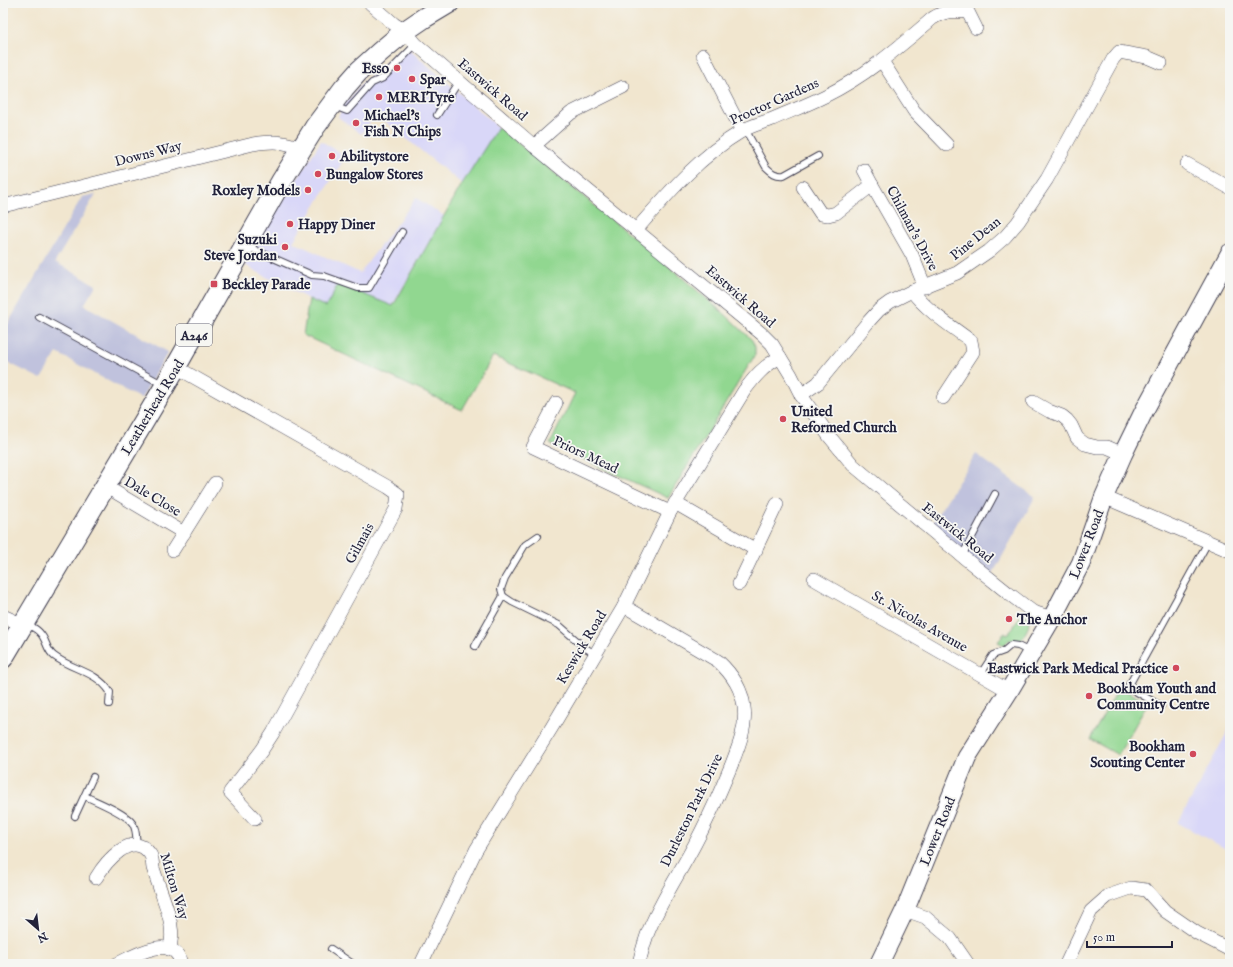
<svg xmlns="http://www.w3.org/2000/svg" width="1233" height="967" font-family="'IM FELL English',serif">
  <style>
    .built { fill: #d9d7f8 }
    .industrial { fill: #c0c2dd }
    .green { fill: #91d790; stroke: #5a7c66 }
    .lines { fill: none; stroke-linecap: round; stroke-linejoin: round }
    .lane-casing { stroke: #413f51; stroke-width: 8 }
    .street-casing { stroke: #413f51; stroke-width: 14 }
    .secondary-casing { stroke: #413f51; stroke-width: 20 }
    .primary-casing { stroke: #413f51; stroke-width: 22 }
    .lane { stroke: #fff; stroke-width: 6 }
    .street { stroke: #fff; stroke-width: 13 }
    .secondary { stroke: #fff; stroke-width: 18 }
    .primary { stroke: #fff; stroke-width: 20 }
    .poi-dot { fill: #d1495b; stroke: #f6f6f2; stroke-width: 1.5 }
    .labels { text-anchor: middle; stroke-width: 3.5; stroke-linejoin: round; paint-order: stroke }
    .shield { fill: #f6f6f2; stroke: #626272; stroke-width: 1 }
    .shield-label { font-size: 13px; font-weight: bold; fill: #22223b }
    .poi-label { font-size: 14px; font-weight: bold; fill: #22223b; stroke: #f6f6f2; text-anchor: start }
    .street-label { font-size: 14px; fill: #22223b; stroke: #f6f6f2 }
  </style>
  <rect width="100%" height="100%" fill="#f6f6f2"/>
  <filter id="ink" filterUnits="userSpaceOnUse"><feTurbulence type="fractalNoise" baseFrequency=".025" numOctaves="2"/><feDisplacementMap in="SourceGraphic" scale="8" xChannelSelector="R" yChannelSelector="G"/><feConvolveMatrix kernelMatrix="1 2 1 2 8 2 1 2 1" color-interpolation-filters="sRGB"/></filter>
  <filter id="wash" filterUnits="userSpaceOnUse"><feTurbulence type="fractalNoise" baseFrequency=".012" numOctaves="4" result="noise"/><feDisplacementMap in="SourceGraphic" scale="16" xChannelSelector="R" yChannelSelector="G"/><feGaussianBlur stdDeviation="0.9" result="paint"/><feColorMatrix in="noise" values="0 0 0 0 0 0 0 0 0 0 0 0 0 0 0 0 0 1.4 0 .05"/><feComposite in="paint" operator="in"/></filter>
  <g filter="url(#wash)">
    <rect width="100%" height="100%" fill="#f1e6cf"/>
    <!-- built -->
    <g class="built">
      <path d="M408 48 498 127 462 184 376 114 361 134 338 117 344 105 360 86 399 50Z"/>
      <path d="M321 141 346 156 293 242 360 273 416 198 444 216 392 306 338 284 326 308 270 279 245 265 265 230Z"/>
      <path d="M1230 727V851L1178 823Z"/>
    </g>
    <!-- industrial -->
    <g class="industrial">
      <path d="M96 194 55 262 96 285 84 305 168 352 141 399 57 353 41 379 3 360V332L82 197Z"/>
      <path d="M976 454 1035 497 992 575 929 528Z"/>
    </g>
    <!-- green -->
    <g class="green">
      <path d="M498 127 653 253 727 316 752 340 755 347V355L668 498 550 444 575 393 493 356 462 410 303 335 309 299 326 307 338 284 393 306 462 184Z"/>
      <path d="M1023 612C1034 622 1027 630 1021 640H1009L1004 645 998 642 1004 633 1008 635Z"/>
      <path d="M1120 686 1125 690 1148 703 1118 755 1090 739Z"/>
    </g>
  </g>
  <g filter="url(#ink)">
    <g class="lines">
      <!-- lane casing -->
      <g class="lane-casing">
        <g id="lane">
          <path d="M334 106 347 111 372 83 383 78 416 44"/>
          <path d="M437 115 459 81"/>
          <path d="M745 129 766 167C772 173 776 176 784 175L818 156"/>
          <path d="M246 246 312 275 324 276 358 288H369L402 232"/>
          <path d="M39 317 162 384"/>
          <path d="M538 536 525 545 505 578 501 589 503 596 512 602 559 625 584 647 595 654"/>
          <path d="M962 556 995 494"/>
          <path d="M27 624C32 627 37 629 40 633 47 640 46 650 54 656 72 670 97 671 110 692L109 704"/>
          <path d="M475 646 503 596"/>
          <path d="M980 675 993 655 1004 651 1011 645 1018 646 1030 652"/>
          <path d="M1161 706 1128 687 1208 542"/>
          <path d="M85 796C97 802 126 813 133 824 137 831 136 839 137 846"/>
          <path d="M75 816 93 777"/>
          <path d="M331 949 353 964"/>
        </g>
      </g>
      <!-- street casing -->
      <g class="street-casing">
        <g id="street">
          <path d="M370 3 394 24 405 31 416 44 534 146 762 334 772 344 791 375 801 395 829 436 853 465 962 556 1008 593 1033 612 1052 618"/>
          <path d="M703 55 742 131"/>
          <path d="M882 61 914 111 947 145"/>
          <path d="M534 146 571 113 623 87"/>
          <path d="M1187 164 1230 188"/>
          <path d="M864 170 872 185"/>
          <path d="M803 187 821 214 828 215 836 213 872 185 912 255 925 287"/>
          <path d="M3 206 253 144C272 141 283 141 301 148"/>
          <path d="M636 230C668 193 700 156 742 131 750 126 761 123 770 120 788 112 807 105 825 96 866 76 899 47 933 18 946 10 953 11 968 12L976 28"/>
          <path d="M912 291C927 311 951 326 971 341L973 352 943 398"/>
          <path d="M176 367 388 487 398 494 396 509 273 733 262 750 230 792 255 819"/>
          <path d="M801 395 818 383 869 321 879 310 890 302 912 291 957 273 989 251 1005 237 1018 222 1047 179 1113 59 1119 52 1147 57 1161 63"/>
          <path d="M1033 402 1049 411 1062 416 1067 420 1071 425 1077 438 1085 444 1097 447H1107L1123 454"/>
          <path d="M556 403 533 447 670 512"/>
          <path d="M105 486 184 533"/>
          <path d="M1104 497 1230 551"/>
          <path d="M675 503 756 550"/>
          <path d="M173 550 215 483"/>
          <path d="M814 579 1009 691"/>
          <path d="M739 584 777 504"/>
          <path d="M624 606 718 661C731 673 742 689 744 707 747 727 738 748 731 766 721 790 710 815 698 838 682 870 660 901 647 935 644 944 641 954 639 964"/>
          <path d="M3 616 23 625"/>
          <path d="M96 878C105 863 132 829 150 854 153 858 152 863 153 868 155 874 157 880 159 886 165 904 177 930 169 949"/>
          <path d="M905 910 925 917 950 938 968 964"/>
          <path d="M117 964C134 955 175 932 181 964"/>
          <path d="M421 964 476 850 552 727 624 606 670 512 744 391C756 375 763 367 780 357"/>
          <path d="M1066 964 1091 911 1108 896 1131 888 1146 890 1165 911 1197 933 1230 950"/>
        </g>
      </g>
      <!-- secondary casing -->
      <g class="secondary-casing">
        <path id="secondary" d="M879 964 905 910 967 757 1009 691 1052 618 1081 563 1104 497 1123 454 1144 411 1230 253"/>
      </g>
      <!-- primary casing -->
      <g class="primary-casing">
        <path id="primary" d="M3 658 165 386 282 180 315 127 344 88 359 71 380 52 405 31 424 18 449 3"/>
      </g>
      <!-- lane -->
      <use href="#lane" class="lane"/>
      <!-- street -->
      <use href="#street" class="street"/>
      <!-- secondary -->
      <use href="#secondary" class="secondary"/>
      <!-- primary -->
      <use href="#primary" class="primary"/>
    </g>
  </g>
  <!-- markers -->
  <g class="poi-dot">
    <circle cx="397" cy="68" r="4"/>
    <circle cx="412" cy="79" r="4"/>
    <circle cx="379" cy="97" r="4"/>
    <circle cx="356" cy="123" r="4"/>
    <circle cx="332" cy="156" r="4"/>
    <circle cx="318" cy="174" r="4"/>
    <circle cx="308" cy="190" r="4"/>
    <circle cx="290" cy="224" r="4"/>
    <circle cx="285" cy="247" r="4"/>
    <rect x="210" y="280" width="8" height="8" rx="2"/>
    <circle cx="783" cy="419" r="4"/>
    <circle cx="1009" cy="619" r="4"/>
    <circle cx="1176" cy="668" r="4"/>
    <circle cx="1089" cy="696" r="4"/>
    <circle cx="1193" cy="754" r="4"/>
  </g>
  <g class="labels">
    <!-- shield labels -->
    <rect class="shield" x="176" y="324" width="36" height="22" rx="3"/>
    <g class="shield-label">
      <text x="194" y="340">A246</text>
    </g>
    <!-- poi labels -->
    <g class="poi-label">
      <text x="389" y="73" text-anchor="end">Esso</text>
      <text x="420" y="84">Spar</text>
      <text x="387" y="102">MERITyre</text>
      <text x="364" y="120">Michael's<tspan x="364" dy="16">Fish N Chips</tspan></text>
      <text x="340" y="161">Abilitystore</text>
      <text x="326" y="179">Bungalow Stores</text>
      <text x="300" y="195" text-anchor="end">Roxley Models</text>
      <text x="298" y="229">Happy Diner</text>
      <text x="277" y="244" text-anchor="end">Suzuki<tspan x="277" dy="16">Steve Jordan</tspan></text>
      <text x="222" y="289">Beckley Parade</text>
      <text x="791" y="416">United<tspan x="791" dy="16">Reformed Church</tspan></text>
      <text x="1017" y="624">The Anchor</text>
      <text x="1168" y="673" text-anchor="end">Eastwick Park Medical Practice</text>
      <text x="1097" y="693">Bookham Youth and<tspan x="1097" dy="16">Community Centre</tspan></text>
      <text x="1185" y="751" text-anchor="end">Bookham<tspan x="1185" dy="16">Scouting Center</tspan></text>
    </g>
    <!-- street labels -->
    <g class="street-label">
      <text transform="translate(493 89) rotate(41)" y="5">Eastwick Road</text>
      <text transform="translate(774 101) rotate(-24)" y="5">Proctor Gardens</text>
      <text transform="translate(148 153) rotate(-14)" y="5">Downs Way</text>
      <text transform="translate(913 228) rotate(62)" y="5">Chilman's Drive</text>
      <text transform="translate(975 238) rotate(-39)" y="5">Pine Dean</text>
      <text transform="translate(741 296) rotate(41)" y="5">Eastwick Road</text>
      <text transform="translate(152 407) rotate(-59)" y="5">Leatherhead Road</text>
      <text transform="translate(586 454) rotate(25)" y="5">Priors Mead</text>
      <text transform="translate(153 496) rotate(31)" y="5">Dale Close</text>
      <text transform="translate(958 532) rotate(39)" y="5">Eastwick Road</text>
      <text transform="translate(359 543) rotate(-61)" y="5">Gilmais</text>
      <text transform="translate(1086 544) rotate(-69)" y="5">Lower Road</text>
      <text transform="translate(920 621) rotate(30)" y="5">St. Nicolas Avenue</text>
      <text transform="translate(581 647) rotate(-59)" y="5">Keswick Road</text>
      <text transform="translate(691 810) rotate(-64)" y="5">Durleston Park Drive</text>
      <text transform="translate(937 831) rotate(-68)" y="5">Lower Road</text>
      <text transform="translate(175 886) rotate(73)" y="5">Milton Way</text>
    </g>
  </g>
  <!-- margin -->
  <rect width="1233" height="967" fill="none" stroke="#f6f6f2" stroke-width="16"/>
  <!-- north arrow -->
  <g transform="translate(38 929) rotate(152)" stroke="#f6f6f2" stroke-width="3" paint-order="stroke">
  <path d="M0-3L7 15L0 10L-7 15Z" fill="#22223b"/>
  <text y="-6" font-size="11" font-weight="bold" text-anchor="middle" fill="#22223b">N</text>
  </g>
  <!-- scale -->
  <path d="M1087 941v6h85v-6" fill="none" stroke="#22223b" stroke-width="2"/>
  <text x="1093" y="941" font-size="12" fill="#22223b" stroke="#f6f6f2" stroke-width="3" paint-order="stroke">50 m</text>
</svg>
